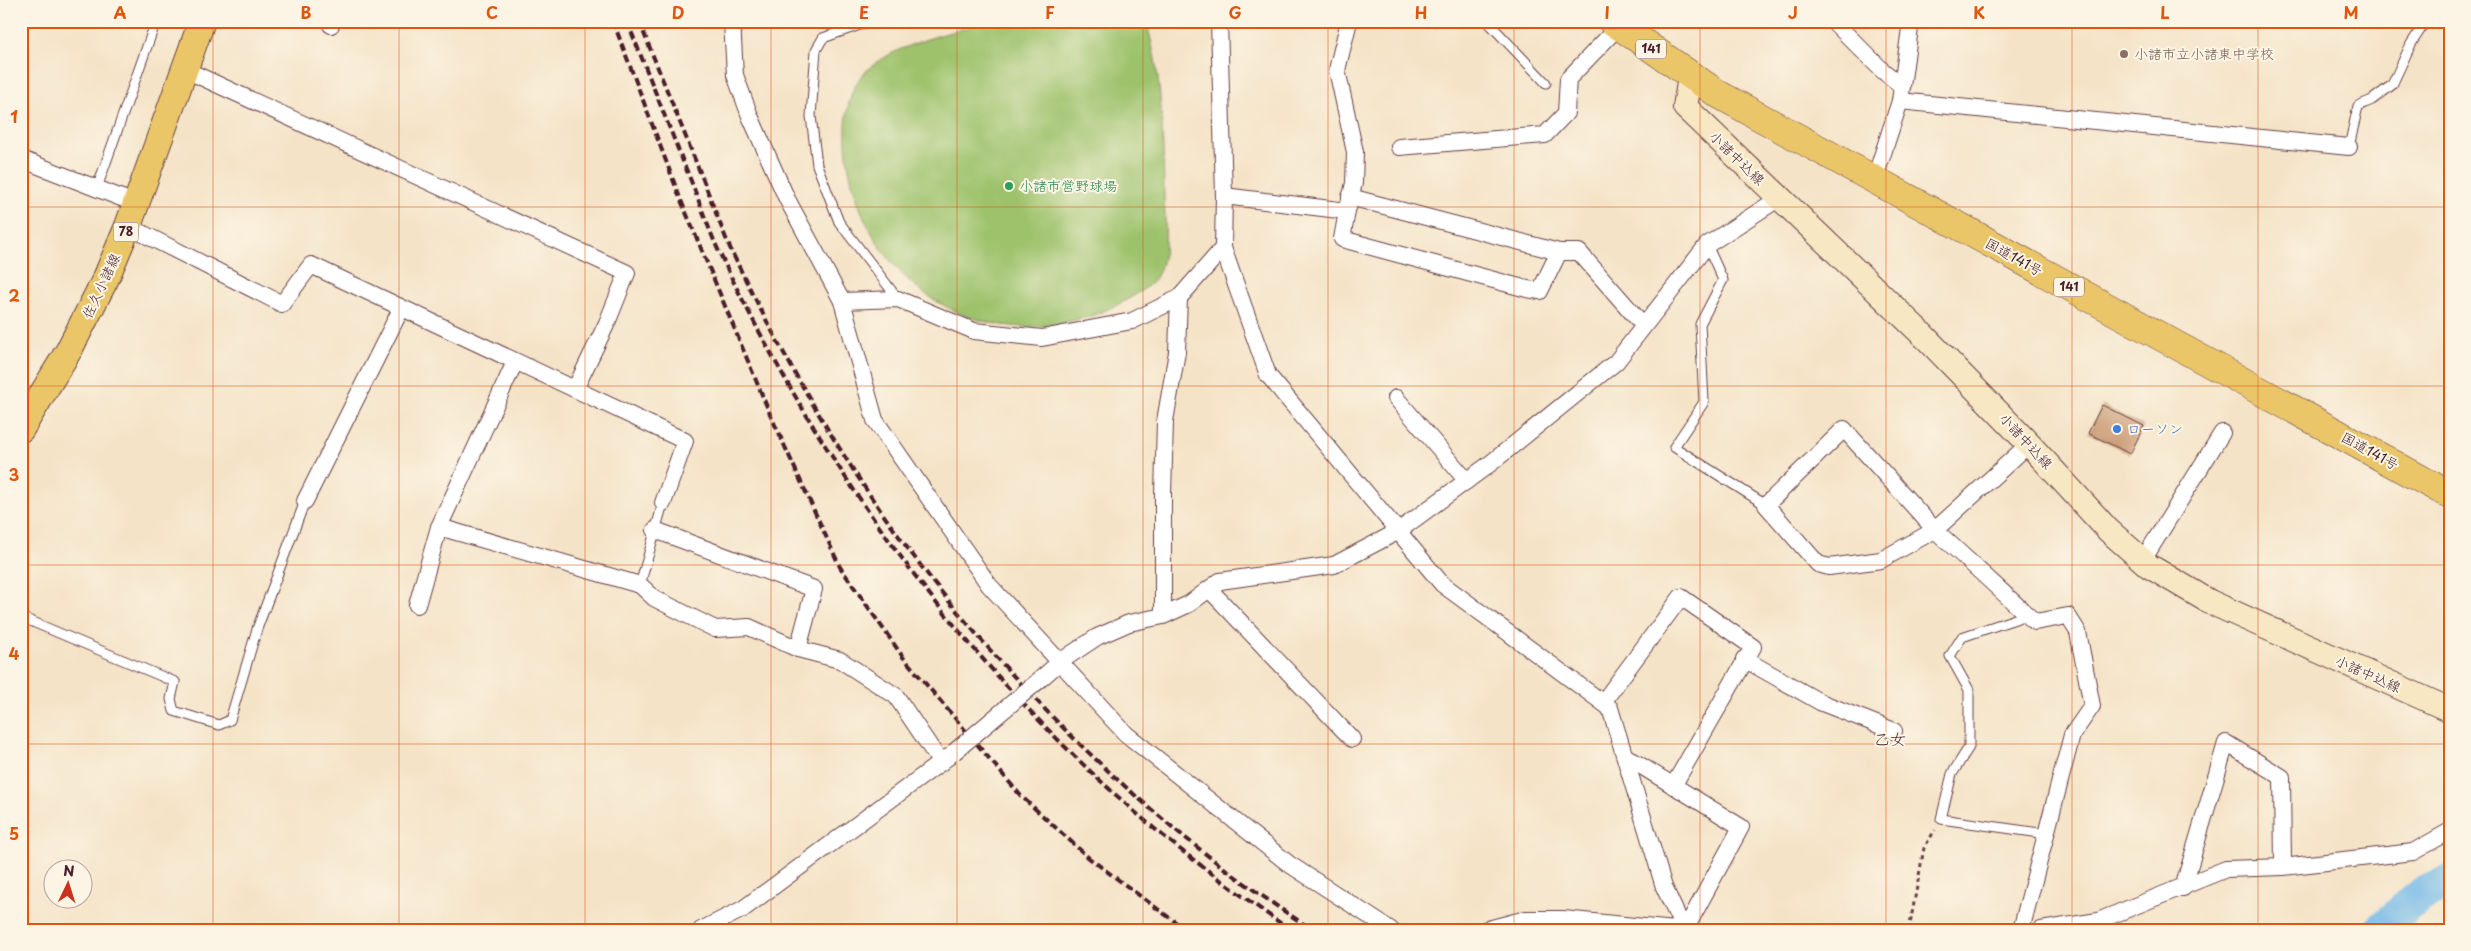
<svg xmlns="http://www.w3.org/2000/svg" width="2471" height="951" font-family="'Playpen Sans','Klee One',sans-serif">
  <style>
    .green { fill: #9ec26c; stroke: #74704c }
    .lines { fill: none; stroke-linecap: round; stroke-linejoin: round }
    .river { stroke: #70b7e7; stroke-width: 34 }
    .building { fill: #cc9e79 }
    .lane-casing { stroke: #643c42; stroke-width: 11 }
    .street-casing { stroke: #643c42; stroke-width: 18 }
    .secondary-casing { stroke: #643c42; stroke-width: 26 }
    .primary-casing { stroke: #643c42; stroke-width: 28 }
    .highway-casing { stroke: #643c42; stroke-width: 29 }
    .path { stroke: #643c42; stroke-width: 3; stroke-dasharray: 4 4; stroke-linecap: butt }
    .lane { stroke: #fff; stroke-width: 9 }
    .street { stroke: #fff; stroke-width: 16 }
    .secondary { stroke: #f7e8c3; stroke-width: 24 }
    .primary { stroke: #eac669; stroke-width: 26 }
    .highway { stroke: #eac669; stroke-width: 28 }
    .rail { stroke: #4a1f2b; stroke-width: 4; stroke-dasharray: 8 4; stroke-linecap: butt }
    .street-bridge-casing { stroke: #643c42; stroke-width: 18; stroke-linecap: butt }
    .street-bridge { stroke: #fff; stroke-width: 16 }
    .grid { fill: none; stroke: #e0560e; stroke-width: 1; stroke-opacity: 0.55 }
    .education-dot { fill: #8d6e63; stroke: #fcf5e5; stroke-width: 2 }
    .leisure-dot { fill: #2e9e5b; stroke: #fcf5e5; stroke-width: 2 }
    .shop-dot { fill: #3f7fe0; stroke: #fcf5e5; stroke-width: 2 }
    .labels { text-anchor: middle; stroke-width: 4; stroke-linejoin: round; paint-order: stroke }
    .shield { fill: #fcf5e5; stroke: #7f5f63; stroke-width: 1 }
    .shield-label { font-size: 12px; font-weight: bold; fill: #4a1f2b }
    .education-label { font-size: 14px; fill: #785e54; stroke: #fcf5e5; text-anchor: start }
    .street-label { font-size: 14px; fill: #4a1f2b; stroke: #fcf5e5 }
    .leisure-label { font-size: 14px; fill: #27864d; stroke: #fcf5e5; text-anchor: start }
    .shop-label { font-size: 14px; fill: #366cbe; stroke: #fcf5e5; text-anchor: start }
    .quarter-label { font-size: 16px; fill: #4a1f2b; stroke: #fcf5e5 }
    .neatline { fill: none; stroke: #e0560e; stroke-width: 2 }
    .grid-label { font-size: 16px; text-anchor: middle; font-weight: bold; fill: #e0560e }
  </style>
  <rect width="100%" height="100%" fill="#fcf5e5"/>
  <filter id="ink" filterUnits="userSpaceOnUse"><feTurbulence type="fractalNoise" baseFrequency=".02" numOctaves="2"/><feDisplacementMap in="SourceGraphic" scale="10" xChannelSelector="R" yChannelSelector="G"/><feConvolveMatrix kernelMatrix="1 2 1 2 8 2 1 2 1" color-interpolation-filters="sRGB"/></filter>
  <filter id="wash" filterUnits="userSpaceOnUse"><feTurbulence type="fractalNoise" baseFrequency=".0096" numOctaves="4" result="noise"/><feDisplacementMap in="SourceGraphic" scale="20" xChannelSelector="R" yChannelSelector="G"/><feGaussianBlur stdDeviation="1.12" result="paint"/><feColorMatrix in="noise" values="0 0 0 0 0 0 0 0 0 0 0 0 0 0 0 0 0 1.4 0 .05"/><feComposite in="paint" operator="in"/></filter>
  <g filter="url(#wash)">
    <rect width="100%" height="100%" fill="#f4e3c7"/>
    <!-- green -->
    <path class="green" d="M990 21H1146C1163 78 1163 137 1164 196 1165 221 1169 252 1157 276 1149 291 1105 312 1088 317 1068 322 1047 327 1026 327 928 325 859 250 847 156 844 130 845 90 866 71 896 43 951 33 990 21Z"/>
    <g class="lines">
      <!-- river -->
      <path class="river" d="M2381 930 2419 896 2450 881"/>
    </g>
    <g id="blocks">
      <!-- building -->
      <path class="building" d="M2102 405 2144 426 2130 454 2088 433Z"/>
    </g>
  </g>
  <g filter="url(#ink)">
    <use href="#blocks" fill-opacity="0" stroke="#643c42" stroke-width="1"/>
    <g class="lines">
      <!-- lane casing -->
      <g class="lane-casing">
        <g id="lane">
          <path d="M871 21 823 38 816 50 811 116 817 165 839 222 898 299"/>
          <path d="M1487 21 1546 83"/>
          <path d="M2349 147 2358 106 2372 100 2392 85 2411 44 2426 21"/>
          <path d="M97 188 156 21"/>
          <path d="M1707 245 1723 280 1700 324 1704 402 1674 447 1766 505"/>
          <path d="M640 585 663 503"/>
          <path d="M2027 615 1962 637 1950 656 1969 690V747L1952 774 1941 819 2047 834"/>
          <path d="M21 617 175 682 171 699 174 711 219 725 230 720 257 629 305 501"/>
        </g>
      </g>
      <!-- street casing -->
      <g class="street-casing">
        <g id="street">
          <path d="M732 21 735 75 750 116 787 199 842 301 875 420 989 585 1126 734 1289 864 1391 930"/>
          <path d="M1219 21 1224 196 1223 248 1268 375 1442 584 1610 708 1664 887 1684 930"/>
          <path d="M1833 21 1883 71 1902 86"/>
          <path d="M331 25 332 21"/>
          <path d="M186 70 627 273 607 323 575 389"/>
          <path d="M1900 101 2349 147"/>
          <path d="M1399 147 1545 135 1566 113 1568 79 1618 27"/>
          <path d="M21 159 137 204"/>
          <path d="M1874 181 1900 101 1911 21"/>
          <path d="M1224 196 1347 211 1342 239 1527 289 1540 291 1559 252H1579L1643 325"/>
          <path d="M1350 197 1559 252"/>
          <path d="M1348 208 1354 183 1355 152 1337 70 1349 21"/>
          <path d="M128 226 282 304 311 265 685 441 663 503"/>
          <path d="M842 301 898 299 974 331 1042 338 1132 321 1179 298 1223 248"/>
          <path d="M1396 398 1467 481"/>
          <path d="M305 501 401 309"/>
          <path d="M439 527 640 585 654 598 715 629 749 627 798 649 840 660 896 696 941 763"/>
          <path d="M655 530 814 589 798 649"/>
          <path d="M2143 560 2222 433"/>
          <path d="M1209 589 1352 739"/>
          <path d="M417 605 439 527 515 362"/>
          <path d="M1163 616V495L1165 421 1177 352 1179 298"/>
          <path d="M1744 659 1820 702 1894 731"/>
          <path d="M1037 682 1061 661 1097 637 1129 623 1163 616 1189 604 1220 581 1334 565 1397 532 1491 463 1616 362 1707 245 1778 199"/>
          <path d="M1603 702 1681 597 1753 647 1673 786"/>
          <path d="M1625 756 1741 827 1685 930"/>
          <path d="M2183 888 2226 743 2282 777 2283 867"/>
          <path d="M701 930 743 909 948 757"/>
          <path d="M1484 930 1526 919H1563L1675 930"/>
          <path d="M2021 930 2072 735 2092 706 2078 632 2068 616 2035 622 1935 530 1844 429 1766 505 1818 564 1829 567 1881 560 1935 530 2029 444"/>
          <path d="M2041 930 2098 921 2226 869 2283 867 2413 852 2450 831"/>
        </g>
      </g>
      <!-- secondary casing -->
      <g class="secondary-casing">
        <path id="secondary" d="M1690 77 1685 107 1925 337 2029 444 2108 530 2149 566 2210 602 2450 710"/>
      </g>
      <!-- primary casing -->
      <g class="primary-casing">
        <path id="primary" d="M21 429 69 350 106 278 128 226 202 21"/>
      </g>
      <!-- highway casing -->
      <g class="highway-casing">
        <path id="highway" d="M1612 21 1718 94 2450 495"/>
      </g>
      <!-- path -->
      <path class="path" d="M1909 930 1924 848 1935 830"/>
      <!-- lane -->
      <use href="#lane" class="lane"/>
      <!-- street -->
      <use href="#street" class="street"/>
      <!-- secondary -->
      <use href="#secondary" class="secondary"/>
      <!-- primary -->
      <use href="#primary" class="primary"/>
      <!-- highway -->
      <use href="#highway" class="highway"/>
      <!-- rail -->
      <g class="rail">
        <path d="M613 21 680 198 770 414 840 567 903 657 1021 796 1089 858 1186 930"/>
        <path d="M627 21C648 73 668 125 689 176 700 203 709 231 721 256 820 463 954 651 1126 804 1177 850 1234 890 1290 930"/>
        <path d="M639 21C660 73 681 125 702 177 712 202 721 228 732 252 779 350 841 459 906 546 1016 694 1158 831 1313 930"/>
      </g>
      <!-- street-bridge casing -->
      <g class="street-bridge-casing">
        <path id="street-bridge" d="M954 752 1037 682"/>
      </g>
      <!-- street-bridge -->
      <use href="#street-bridge" class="street-bridge"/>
    </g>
  </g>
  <!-- grid -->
  <path class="grid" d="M213 21V930M399 21V930M585 21V930M771 21V930M957 21V930M1143 21V930M1328 21V930M1514 21V930M1700 21V930M1886 21V930M2072 21V930M2258 21V930M21 207H2450M21 386H2450M21 565H2450M21 744H2450"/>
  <!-- markers -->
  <circle class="education-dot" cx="2124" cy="54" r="5"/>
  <circle class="leisure-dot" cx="1009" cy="186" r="5"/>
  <circle class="shop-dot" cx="2117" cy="429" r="5"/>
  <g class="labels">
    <!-- shield labels -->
    <g class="shield">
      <rect x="1636" y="39.5" width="30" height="19" rx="4"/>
      <rect x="113.5" y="222.5" width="25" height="19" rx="4"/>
      <rect x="2054" y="277.5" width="30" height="19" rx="4"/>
    </g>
    <g class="shield-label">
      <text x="1651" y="53">141</text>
      <text x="126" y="236">78</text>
      <text x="2069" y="291">141</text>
    </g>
    <!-- education labels -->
    <g class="education-label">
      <text x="2134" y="59">小諸市立小諸東中学校</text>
    </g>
    <!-- street labels -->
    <g class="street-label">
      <text transform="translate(1737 158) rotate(44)" y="5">小諸中込線</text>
      <text transform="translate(2014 257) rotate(29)" y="5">国道141号</text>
      <text transform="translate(101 286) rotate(-65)" y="5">佐久小諸線</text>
      <text transform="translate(2026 441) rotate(47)" y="5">小諸中込線</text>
      <text transform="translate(2370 451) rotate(29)" y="5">国道141号</text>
      <text transform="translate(2368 674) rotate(24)" y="5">小諸中込線</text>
    </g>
    <!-- leisure labels -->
    <g class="leisure-label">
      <text x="1019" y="191">小諸市営野球場</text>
    </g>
    <!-- shop labels -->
    <g class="shop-label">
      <text x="2127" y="434">ローソン</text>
    </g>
    <!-- quarter labels -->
    <g class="quarter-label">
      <text x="1890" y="745">乙女</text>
    </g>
  </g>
  <!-- margin -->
  <rect width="2471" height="951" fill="none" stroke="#fcf5e5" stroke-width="55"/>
  <!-- north arrow -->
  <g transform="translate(68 884) rotate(4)"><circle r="24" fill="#fcf5e5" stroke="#b59f9b"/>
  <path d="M0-4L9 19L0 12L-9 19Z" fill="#c8321e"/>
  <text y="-8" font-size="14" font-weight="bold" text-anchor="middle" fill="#4a1f2b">N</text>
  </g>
  <rect x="28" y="28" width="2416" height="896" class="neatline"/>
  <g class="grid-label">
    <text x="120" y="19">A</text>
    <text x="306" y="19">B</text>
    <text x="492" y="19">C</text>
    <text x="678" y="19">D</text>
    <text x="864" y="19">E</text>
    <text x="1050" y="19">F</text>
    <text x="1235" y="19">G</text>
    <text x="1421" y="19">H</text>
    <text x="1607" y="19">I</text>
    <text x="1793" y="19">J</text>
    <text x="1979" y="19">K</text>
    <text x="2165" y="19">L</text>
    <text x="2351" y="19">M</text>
    <text x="14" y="123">1</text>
    <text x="14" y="302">2</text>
    <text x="14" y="481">3</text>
    <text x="14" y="660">4</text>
    <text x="14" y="840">5</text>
  </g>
</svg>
